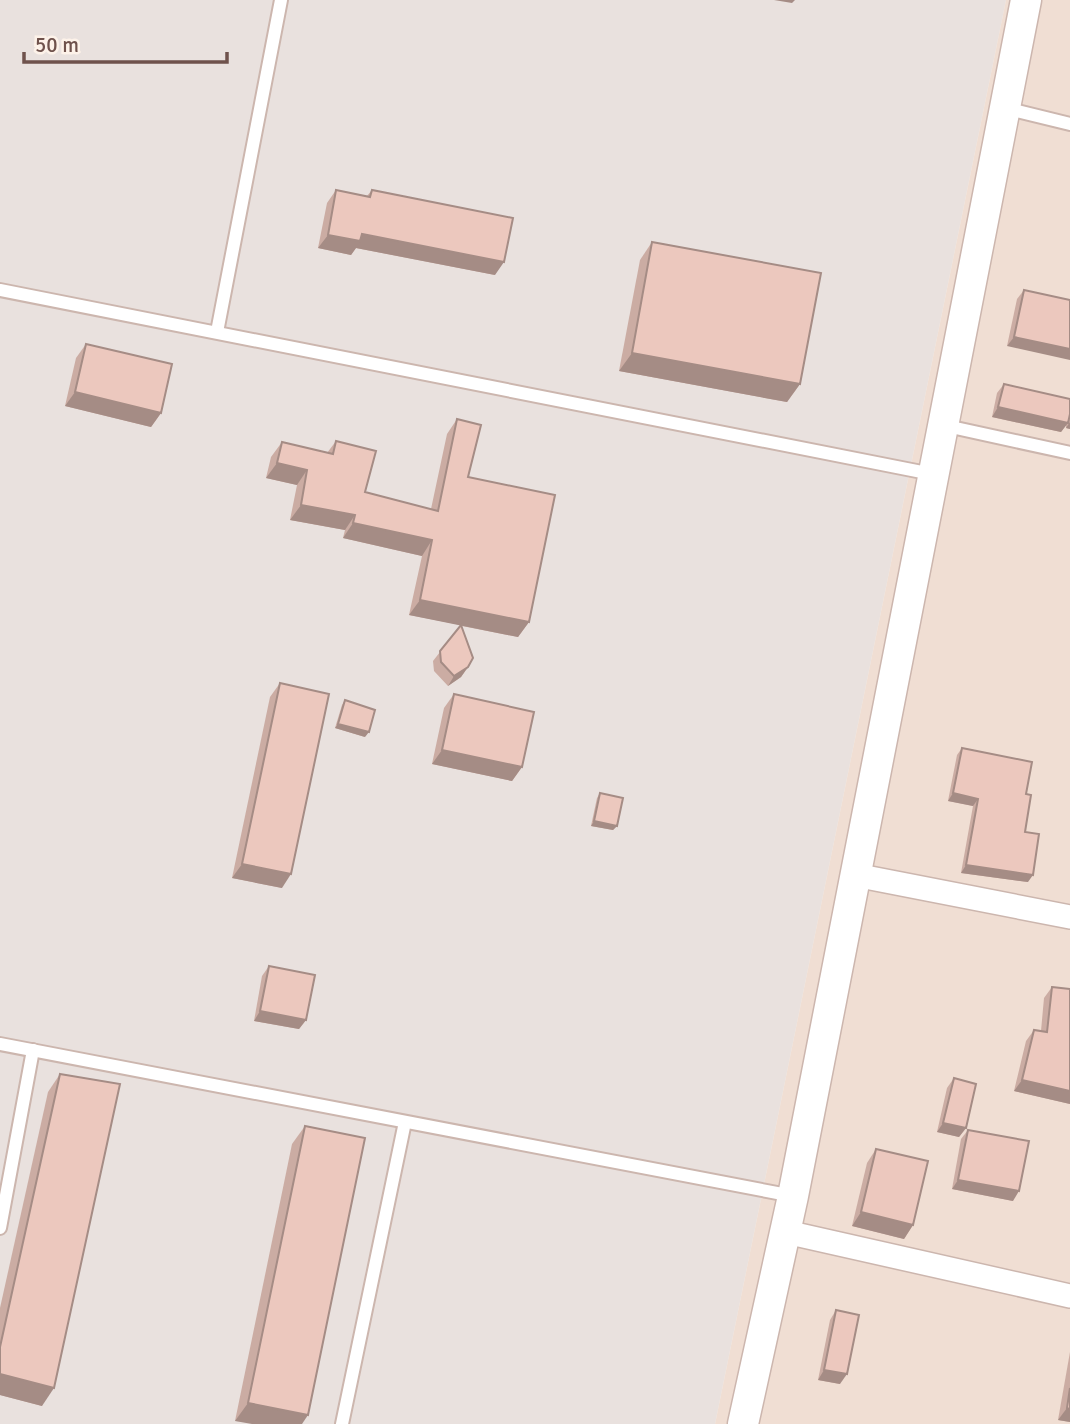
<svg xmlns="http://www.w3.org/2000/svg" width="1070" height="1424" font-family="Signika,sans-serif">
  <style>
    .residential { fill: #f0ded3 }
    .industrial { fill: #e9e1de }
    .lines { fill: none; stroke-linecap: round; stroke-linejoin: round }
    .service-casing { stroke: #ccb6ae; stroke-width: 16 }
    .minor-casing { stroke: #ccb6ae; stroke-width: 26 }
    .tertiary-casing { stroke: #ccb6ae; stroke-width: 33 }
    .service { stroke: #fff; stroke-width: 12 }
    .minor { stroke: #fff; stroke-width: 23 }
    .tertiary { stroke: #fff; stroke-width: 30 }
    .wall { fill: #cbaca3 }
    .shaded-wall { fill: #a58c85 }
    .building { fill: #ecc8be; stroke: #a58c85; stroke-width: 2 }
  </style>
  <rect width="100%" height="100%" fill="#faede3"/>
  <!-- residential -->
  <path class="residential" d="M1006 0H1070V1424H715Z"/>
  <!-- industrial -->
  <path class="industrial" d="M0 0H1006L715 1424H0Z"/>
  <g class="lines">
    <!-- service casing -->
    <g class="service-casing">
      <g id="service">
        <path d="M1005 108 1070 124"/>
        <path d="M0 290 932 474"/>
        <path d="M217 332 281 0"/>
        <path d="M942 425 1070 453"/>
        <path d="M0 1044 793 1196"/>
        <path d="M0 1228 33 1050"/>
        <path d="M342 1424 405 1122"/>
      </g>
    </g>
    <!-- minor casing -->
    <g class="minor-casing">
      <g id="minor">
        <path d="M855 875 1070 917"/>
        <path d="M786 1232 1070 1296"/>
      </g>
    </g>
    <!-- tertiary casing -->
    <g class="tertiary-casing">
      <path id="tertiary" d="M743 1424 793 1196 1026 0"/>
    </g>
    <!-- service -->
    <use href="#service" class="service"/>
    <!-- minor -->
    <use href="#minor" class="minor"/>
    <!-- tertiary -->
    <use href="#tertiary" class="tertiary"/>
  </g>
  <!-- wall -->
  <g class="wall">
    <path d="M336 190 367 196 372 190 495 275 356 248 351 255 318 248 327 203Z"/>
    <path d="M652 242 800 384 787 402 619 371 640 260Z"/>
    <path d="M1024 290 1070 300 1007 346 1017 299Z"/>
    <path d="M86 344 161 413 151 427 65 406 76 358Z"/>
    <path d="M1004 384 1070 399V429L1066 428V425L1061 432 992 417 997 393Z"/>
    <path d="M457 419 468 477 529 622 518 637 462 626 468 667 461 677 448 686 434 671 433 661 461 625 409 615 422 556 343 538 345 530 290 520 297 485 266 478 271 457 282 442 327 453 336 441 365 492 431 509 447 434Z"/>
    <path d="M280 683 282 888 232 878 270 697Z"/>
    <path d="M454 694 522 767 512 781 432 764 444 708Z"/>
    <path d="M345 700 365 737 335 728 342 705Z"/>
    <path d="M962 748 1026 794 1025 832 1028 882 961 873 973 806 948 801 957 755Z"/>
    <path d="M600 793 617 826 613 830 591 826 597 798Z"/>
    <path d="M269 966 306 1020 299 1029 254 1021 262 976Z"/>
    <path d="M1052 987 1070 989V1104L1014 1091 1026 1041 1034 1030 1041 1031 1044 998Z"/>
    <path d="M60 1074 42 1406 0 1395V1308L48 1092Z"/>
    <path d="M954 1078 966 1128 959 1137 937 1132 947 1088Z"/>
    <path d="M305 1126 302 1424 235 1421 292 1144Z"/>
    <path d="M968 1130 1013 1201 952 1189 961 1139Z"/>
    <path d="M876 1149 913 1225 904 1239 852 1226 867 1163Z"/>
    <path d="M836 1310 840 1384 818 1380 830 1320Z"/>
    <path d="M1070 1352V1422L1058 1420Z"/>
  </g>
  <!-- shaded-wall -->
  <g class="shaded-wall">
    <path d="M774 0H795L792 3Z"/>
    <path d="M362 234 504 262 495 275 356 248 351 255 318 248 328 235Z"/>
    <path d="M1014 337 1070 349V360L1007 346Z"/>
    <path d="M632 353 800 384 787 402 619 371Z"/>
    <path d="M75 392 161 413 151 427 65 406Z"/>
    <path d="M998 407 1068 423 1061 432 992 417Z"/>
    <path d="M1070 422V429L1066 428Z"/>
    <path d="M277 463 307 470 297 485 266 478Z"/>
    <path d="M301 505 355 515 345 530 290 520Z"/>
    <path d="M353 523 432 540 422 556 343 538Z"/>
    <path d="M420 600 529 622 518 637 409 615Z"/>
    <path d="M468 667 461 677 448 686 454 676Z"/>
    <path d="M338 724 369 732 365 737 335 728Z"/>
    <path d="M442 750 522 767 512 781 432 764Z"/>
    <path d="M953 793 978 799 973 806 948 801Z"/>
    <path d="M594 821 617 826 613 830 591 826Z"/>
    <path d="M242 864 291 874 282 888 232 878Z"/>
    <path d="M966 865 1033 875 1028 882 961 873Z"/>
    <path d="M260 1011 306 1020 299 1029 254 1021Z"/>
    <path d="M1022 1080 1070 1091V1104L1014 1091Z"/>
    <path d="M943 1123 966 1128 959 1137 937 1132Z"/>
    <path d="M958 1180 1019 1191 1013 1201 952 1189Z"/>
    <path d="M861 1212 913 1225 904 1239 852 1226Z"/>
    <path d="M824 1370 847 1374 840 1384 818 1380Z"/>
    <path d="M0 1374 54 1388 42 1406 0 1395Z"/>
    <path d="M248 1403 308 1415 302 1424H252L235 1421Z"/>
    <path d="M1067 1408 1070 1409V1422L1058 1420Z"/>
  </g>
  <!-- building -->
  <g class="building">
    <path d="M336 190 370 197 372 190 513 218 504 262 362 234 360 241 328 235Z"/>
    <path d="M652 242 821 273 800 384 632 353Z"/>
    <path d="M1024 290 1070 300V349L1014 337Z"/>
    <path d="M86 344 172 364 161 413 75 392Z"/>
    <path d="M1004 384 1070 399V414L1068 423 998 407Z"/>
    <path d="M457 419 481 425 468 477 555 495 529 622 420 600 432 540 353 523 355 515 301 505 307 470 277 463 282 442 333 454 336 441 376 451 365 492 438 511Z"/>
    <path d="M461 625 473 658 468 667 454 676 441 662 440 651Z"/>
    <path d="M280 683 329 694 291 874 242 864Z"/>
    <path d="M454 694 534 712 522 767 442 750Z"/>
    <path d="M345 700 375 710 369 732 338 724Z"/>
    <path d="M962 748 1032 762 1026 794 1031 795 1025 832 1039 834 1033 875 966 865 978 799 953 793Z"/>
    <path d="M600 793 623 798 617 826 594 821Z"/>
    <path d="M269 966 315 975 306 1020 260 1011Z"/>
    <path d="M1052 987 1070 989V1091L1022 1080 1034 1030 1047 1032Z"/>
    <path d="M60 1074 120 1084 54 1388 0 1374V1347Z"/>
    <path d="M954 1078 976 1084 966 1128 943 1123Z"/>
    <path d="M305 1126 365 1138 308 1415 248 1403Z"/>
    <path d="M968 1130 1029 1141 1019 1191 958 1180Z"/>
    <path d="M876 1149 928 1161 913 1225 861 1212Z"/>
    <path d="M836 1310 859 1315 847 1374 824 1370Z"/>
    <path d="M1070 1388V1409L1067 1408Z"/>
  </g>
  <!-- scale -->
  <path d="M24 52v10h203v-10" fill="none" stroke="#6f524c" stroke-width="3.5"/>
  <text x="35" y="52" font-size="21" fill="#6f524c" stroke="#fdf2e9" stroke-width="5" paint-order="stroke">50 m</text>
</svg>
